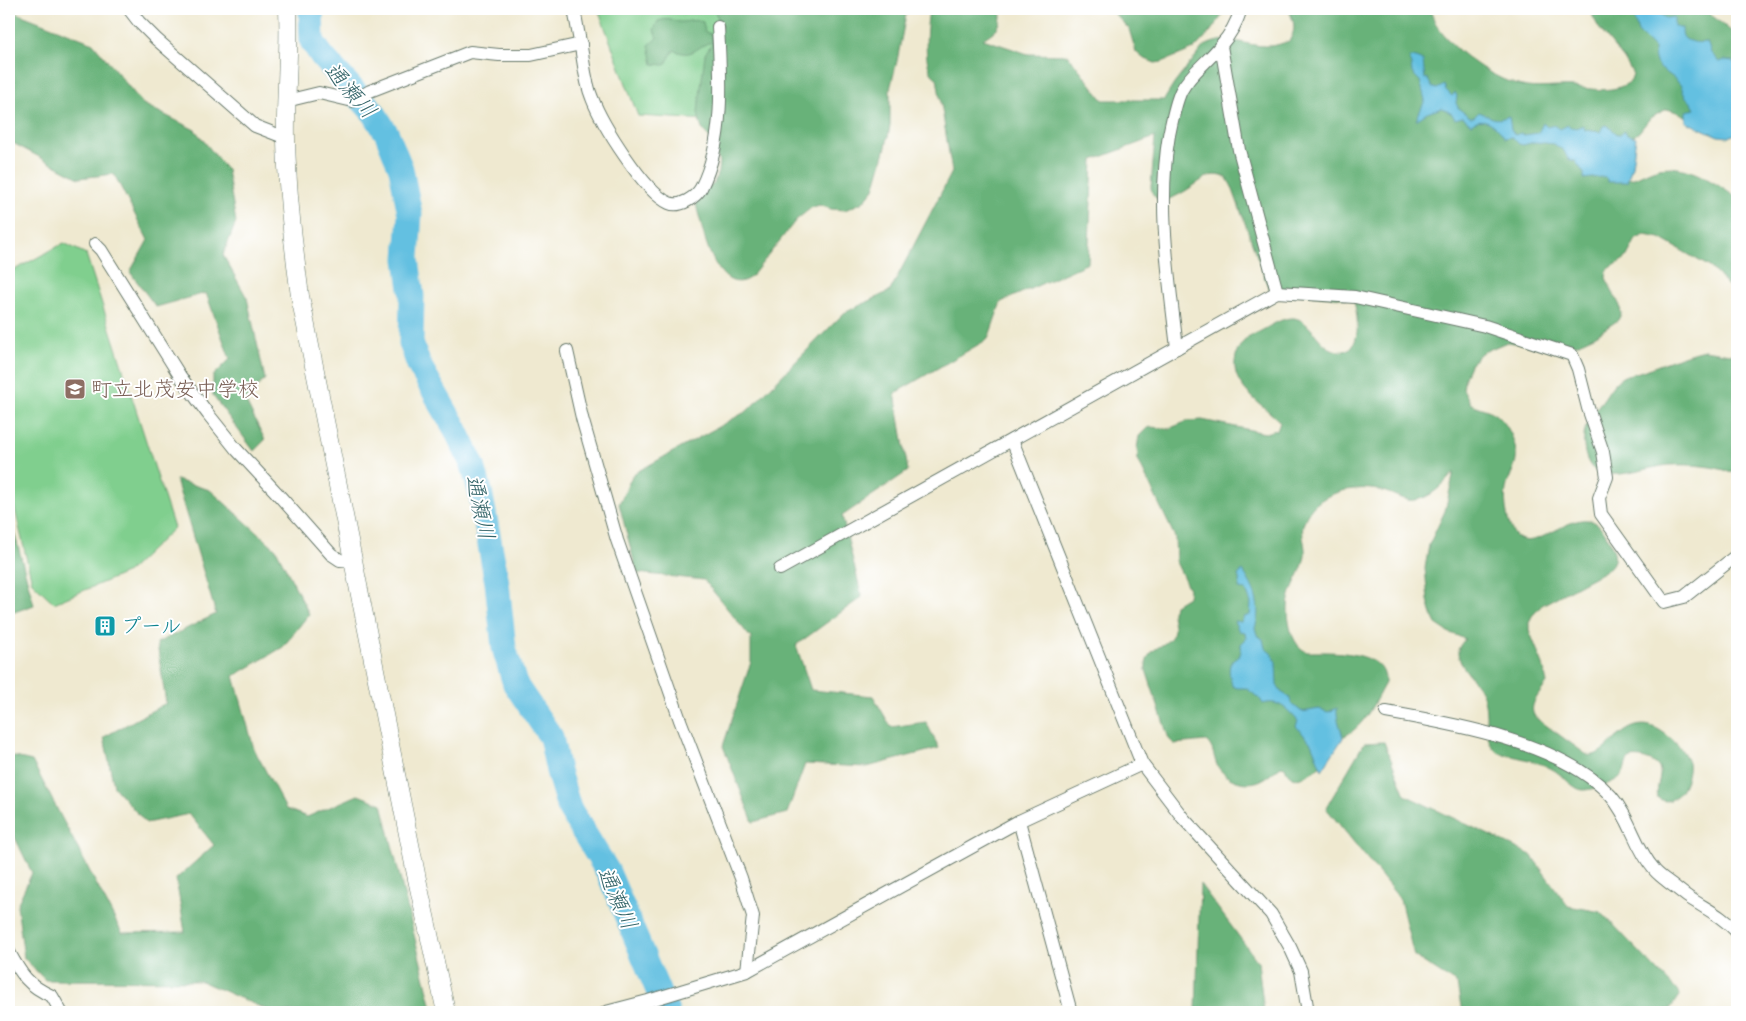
<svg xmlns="http://www.w3.org/2000/svg" width="1746" height="1021" font-family="Caveat,'Klee One',sans-serif">
  <style>
    .green { fill: #80cf8e; stroke: #508661 }
    .forest { fill: #68b279; stroke: #447856 }
    .water { fill: #63c0e1; stroke: #417e8a }
    .lines { fill: none; stroke-linecap: round; stroke-linejoin: round }
    .river { stroke: #63c0e1; stroke-width: 25 }
    .street-casing { stroke: #68796b; stroke-width: 14 }
    .secondary-casing { stroke: #68796b; stroke-width: 19 }
    .street { stroke: #fff; stroke-width: 12 }
    .secondary { stroke: #fff; stroke-width: 18 }
    .labels { text-anchor: middle; stroke-width: 4; stroke-linejoin: round; paint-order: stroke }
    .education-label { font-size: 21px; fill: #785e54; stroke: #fff; text-anchor: start }
    .culture-label { font-size: 21px; fill: #0d838f; stroke: #fff; text-anchor: start }
    .water-label { font-size: 22px; font-style: italic; fill: #336468; stroke: #fff }
  </style>
  <rect width="100%" height="100%" fill="#fff"/>
  <filter id="ink" filterUnits="userSpaceOnUse"><feTurbulence type="fractalNoise" baseFrequency=".02" numOctaves="2"/><feDisplacementMap in="SourceGraphic" scale="10" xChannelSelector="R" yChannelSelector="G"/><feConvolveMatrix kernelMatrix="1 2 1 2 8 2 1 2 1" color-interpolation-filters="sRGB"/></filter>
  <filter id="wash" filterUnits="userSpaceOnUse"><feTurbulence type="fractalNoise" baseFrequency=".0096" numOctaves="4" result="noise"/><feDisplacementMap in="SourceGraphic" scale="20" xChannelSelector="R" yChannelSelector="G"/><feGaussianBlur stdDeviation="1.12" result="paint"/><feColorMatrix in="noise" values="0 0 0 0 0 0 0 0 0 0 0 0 0 0 0 0 0 1.4 0 .05"/><feComposite in="paint" operator="in"/></filter>
  <g filter="url(#wash)">
    <rect width="100%" height="100%" fill="#efe9d0"/>
    <!-- green -->
    <g class="green">
      <path d="M598 9H888L708 120 638 116Z"/>
      <path d="M64 243 86 254 174 528 128 572 54 603 32 582 9 484V273Z"/>
    </g>
    <!-- forest -->
    <g class="forest">
      <path d="M713 9H788L804 15H814L835 11 840 9H907L897 61 890 89V126L886 147 874 189 863 202 845 210 831 209 819 205 811 208 796 220 752 276C722 300 705 243 701 223 699 215 696 208 696 200L714 183 718 172 719 162 711 139 702 129 700 123 698 112 705 54 713 42C697 44 694 60 674 50L665 65 653 64 649 45 657 38 654 30 658 21C671 17 672 22 683 22 692 21 694 19 703 22L705 32 711 34 713 41 722 25Z"/>
      <path d="M929 9H1001C1002 28 996 30 983 39L1028 54 1068 55 1103 100H1164L1174 84 1203 47C1229 32 1243 47 1269 46 1276 46 1283 43 1289 41 1297 29 1294 21 1288 9H1429C1432 14 1434 21 1437 26 1454 52 1496 82 1527 87 1542 89 1557 86 1573 87 1593 89 1614 94 1631 81L1633 74 1624 59 1599 28 1589 9H1636L1700 108 1690 120 1680 113 1667 109 1650 118 1639 132 1626 140 1614 178C1620 178 1628 179 1634 178 1642 175 1650 170 1659 168 1688 163 1715 183 1737 198V295L1710 267 1660 238 1645 235 1636 239 1626 258 1607 270 1606 278 1620 306 1621 314 1618 320 1596 335 1566 349 1507 342 1481 353 1470 365 1465 377 1463 389 1471 404C1479 408 1492 410 1498 416 1508 425 1515 440 1516 453 1518 464 1508 478 1506 489 1504 502 1507 533 1520 539 1544 550 1581 498 1604 531 1608 538 1612 545 1614 552 1616 561 1612 566 1605 571L1542 605 1532 616 1529 622V630L1543 665 1547 683C1540 694 1526 706 1536 718L1587 755C1608 761 1626 705 1664 733 1673 739 1685 752 1688 762 1691 777 1676 811 1658 798 1655 787 1663 776 1659 768 1655 760 1634 754 1628 760 1625 764 1625 771 1622 775 1617 782 1593 790 1583 790 1574 790 1562 774 1552 769 1535 759 1515 758 1497 752 1481 739 1490 710 1482 693 1476 681 1458 665 1458 652 1458 647 1462 643 1465 639L1448 632 1436 624 1432 616 1428 600 1425 568 1429 545 1445 511 1454 472C1444 484 1431 498 1415 500 1405 502 1396 495 1386 492 1358 483 1312 491 1303 525 1301 535 1306 545 1305 555 1303 574 1288 587 1288 609 1288 623 1292 646 1307 652 1329 652 1388 649 1385 683 1373 704 1363 731 1339 738L1288 704 1276 691 1246 624 1273 696 1305 717 1323 763C1313 772 1292 789 1285 767L1281 766C1275 770 1271 775 1265 778 1250 788 1226 782 1217 765 1213 756 1214 747 1206 741L1174 744 1169 739 1146 670C1144 644 1171 649 1174 630 1175 624 1171 617 1172 611L1175 605 1188 597 1189 589 1176 562 1175 537 1138 460 1137 448 1139 436 1146 429 1151 427 1168 429 1188 421 1202 420 1265 433 1277 430 1280 422C1262 403 1228 386 1236 356 1239 343 1247 337 1259 332 1269 327 1282 317 1294 318 1313 321 1317 347 1338 351 1364 355 1358 312 1353 299L1271 291 1268 287 1232 187 1227 178C1221 175 1213 174 1207 177 1196 182 1155 219 1151 187L1155 137 1093 160 1088 263 1001 302 988 339 895 393 908 471 842 516 862 597 796 645 811 690 873 696 891 727 926 722 939 748 867 767 805 764 787 813 753 822 723 746 751 662V638L704 580 637 573 619 504 633 474 747 411 844 313 890 291 952 172 937 78C921 72 927 23 929 9Z"/>
      <path d="M1110 9H1227L1210 32 1194 49 1162 62 1155 63 1143 58 1136 52 1129 29Z"/>
      <path d="M1654 9H1704L1737 36V75L1685 44Z"/>
      <path d="M9 10 93 43 143 104 195 130 227 170 236 222 223 255 247 298 265 379 245 400 265 440 254 451 213 396V376L230 359 206 293 156 307 130 272 148 240 114 174 79 178 13 143 9 139Z"/>
      <path d="M1704 350 1737 355V474C1716 466 1692 464 1669 465 1647 467 1625 478 1601 473 1584 469 1581 441 1586 427 1589 418 1596 408 1602 401 1608 393 1613 383 1621 378 1626 374 1634 374 1639 372 1661 365 1682 355 1704 350Z"/>
      <path d="M176 480 210 490 276 549 309 614 283 647 234 676 254 749 286 809 307 817 358 795 382 804 433 1012H272L201 981 45 980 24 958 17 905 32 873 9 825V753L11 756 32 761 122 933 185 932 176 879 214 845 189 814 146 823 114 787 104 737 166 703 157 643 216 614Z"/>
      <path d="M9 513 34 605 9 614Z"/>
      <path d="M1384 742 1405 795 1531 855 1568 906 1601 912 1680 994 1668 1012H1462L1457 984 1414 956 1400 899 1326 808 1364 743Z"/>
      <path d="M1200 884 1258 962 1264 1012H1196Z"/>
    </g>
    <!-- water -->
    <g class="water">
      <path d="M1631 9H1658L1660 14 1666 18 1674 17V26L1678 28H1682C1682 28 1682 35 1683 36 1686 43 1701 43 1707 42L1711 53 1719 62 1725 60 1733 61 1737 68V133L1729 137 1718 136 1686 122V111L1695 109C1692 103 1689 100 1685 96 1682 91 1682 86 1678 82 1663 67 1654 72 1654 48L1638 32Z"/>
      <path d="M1413 57 1423 61 1425 79 1427 78 1432 87 1437 89 1444 85 1446 90 1452 96 1455 92 1457 96 1456 103 1459 109 1470 117H1474L1479 112C1492 117 1494 122 1509 116L1511 129 1515 135 1521 133 1524 135 1538 133 1543 123 1547 127 1554 125 1560 129 1568 125 1570 128 1573 127 1576 128 1583 125 1585 130 1600 132 1603 126 1607 125 1617 134H1621L1624 131 1627 135 1636 137 1632 166 1627 182H1608L1606 178 1601 177 1584 179V173L1575 161 1568 159 1564 151 1554 144 1535 142 1523 145 1519 144 1512 137 1505 138C1498 127 1485 114 1471 124L1463 117 1455 119 1452 114 1442 108 1427 113 1416 120 1425 100 1420 81 1412 73 1410 58Z"/>
      <path d="M1243 571C1255 589 1262 607 1255 628L1257 635 1263 639 1265 648 1272 654 1276 662 1277 684 1281 692 1289 697 1292 704 1302 712 1319 709 1328 712 1337 708C1336 719 1341 727 1343 738L1322 770 1311 743 1296 726 1298 721C1288 710 1279 699 1263 704L1260 699 1246 688H1237L1232 686C1231 679 1228 673 1230 665 1234 656 1243 658 1241 644L1246 639 1245 632 1239 631 1234 621 1241 622 1244 617 1250 615 1251 603 1246 590 1239 589 1240 582 1238 575Z"/>
    </g>
    <g class="lines">
      <!-- river -->
      <path class="river" d="M311 9 312 41 322 56 374 113 387 134 401 169 410 214 407 259 412 296 411 343 419 365 455 428 473 466 480 491 497 583 504 648 515 684 551 737 558 771 569 808 608 872 667 1012"/>
    </g>
  </g>
  <g filter="url(#ink)">
    <g class="lines">
      <!-- street casing -->
      <g class="street-casing">
        <g id="street">
          <path d="M129 9 139 22 156 39 255 126 286 138"/>
          <path d="M574 9C576 20 578 31 580 42 584 61 584 79 592 98 602 124 644 192 669 203 680 208 696 197 701 188 725 140 721 79 718 27"/>
          <path d="M1221 46 1239 150 1277 292"/>
          <path d="M286 101 319 93 353 101 370 91 470 52 499 55H531L581 44"/>
          <path d="M95 244 101 250 180 376 208 414 236 449 276 492 331 554 340 560 354 561"/>
          <path d="M1177 348C1169 278 1157 205 1169 135 1172 121 1175 104 1181 91 1191 72 1209 61 1221 45 1230 35 1237 22 1241 9"/>
          <path d="M567 351 582 418 617 540 680 720 741 878 753 916 747 971"/>
          <path d="M1012 440 1142 764 1183 818 1271 914 1290 947 1301 971 1308 1012"/>
          <path d="M780 569 1277 292 1355 297 1485 326 1572 355 1578 369 1588 408 1603 452 1607 477 1599 498 1601 514 1664 602 1684 597 1737 555"/>
          <path d="M1386 712C1455 724 1563 743 1611 796 1631 819 1635 847 1653 868 1656 873 1662 877 1667 881 1674 886 1681 892 1688 897 1706 909 1722 916 1737 932"/>
          <path d="M1019 821 1071 1012"/>
          <path d="M9 952C21 974 28 986 52 996L61 1012"/>
          <path d="M606 1012 648 1001 747 971 1019 821 1142 764"/>
        </g>
      </g>
      <!-- secondary casing -->
      <g class="secondary-casing">
        <path id="secondary" d="M288 9C290 52 285 96 286 139 287 192 293 244 300 296L417 879 446 1012"/>
      </g>
      <!-- street -->
      <use href="#street" class="street"/>
      <!-- secondary -->
      <use href="#secondary" class="secondary"/>
    </g>
  </g>
  <!-- icons -->
  <defs>
    <g id="school-square" transform="scale(1.125)"><rect x="-9" y="-9" width="18" height="18" rx="4" fill="#8d6e63" stroke="#fff"/><path d="M0-5L7-2L0 1L-7-2ZM-4 1L0 2.5L4 1V4Q0 6-4 4Z" fill="#fff"/></g>
    <g id="building-square" transform="scale(1.125)"><rect x="-9" y="-9" width="18" height="18" rx="4" fill="#0f9aa8" stroke="#fff"/><path d="M-4-6H4V6H1V3H-1V6H-4ZM-2.5-4.3h1.7v1.8h-1.7ZM.8-4.3h1.7v1.8H.8ZM-2.5-1h1.7V.8h-1.7ZM.8-1h1.7V.8H.8Z" fill="#fff"/></g>
  </defs>
  <g fill-rule="evenodd">
    <use href="#school-square" x="75" y="389"/>
    <use href="#building-square" x="105" y="626"/>
  </g>
  <g class="labels">
    <!-- education labels -->
    <g class="education-label">
      <text x="91" y="396">町立北茂安中学校</text>
    </g>
    <!-- culture labels -->
    <g class="culture-label">
      <text x="121" y="633">プール</text>
    </g>
    <!-- water labels -->
    <g class="water-label">
      <text transform="translate(351 90) rotate(49)" y="8">通瀬川</text>
      <text transform="translate(481 507) rotate(78)" y="8">通瀬川</text>
      <text transform="translate(618 898) rotate(66)" y="8">通瀬川</text>
    </g>
  </g>
  <!-- margin -->
  <rect width="1746" height="1021" fill="none" stroke="#fff" stroke-width="30"/>
</svg>
